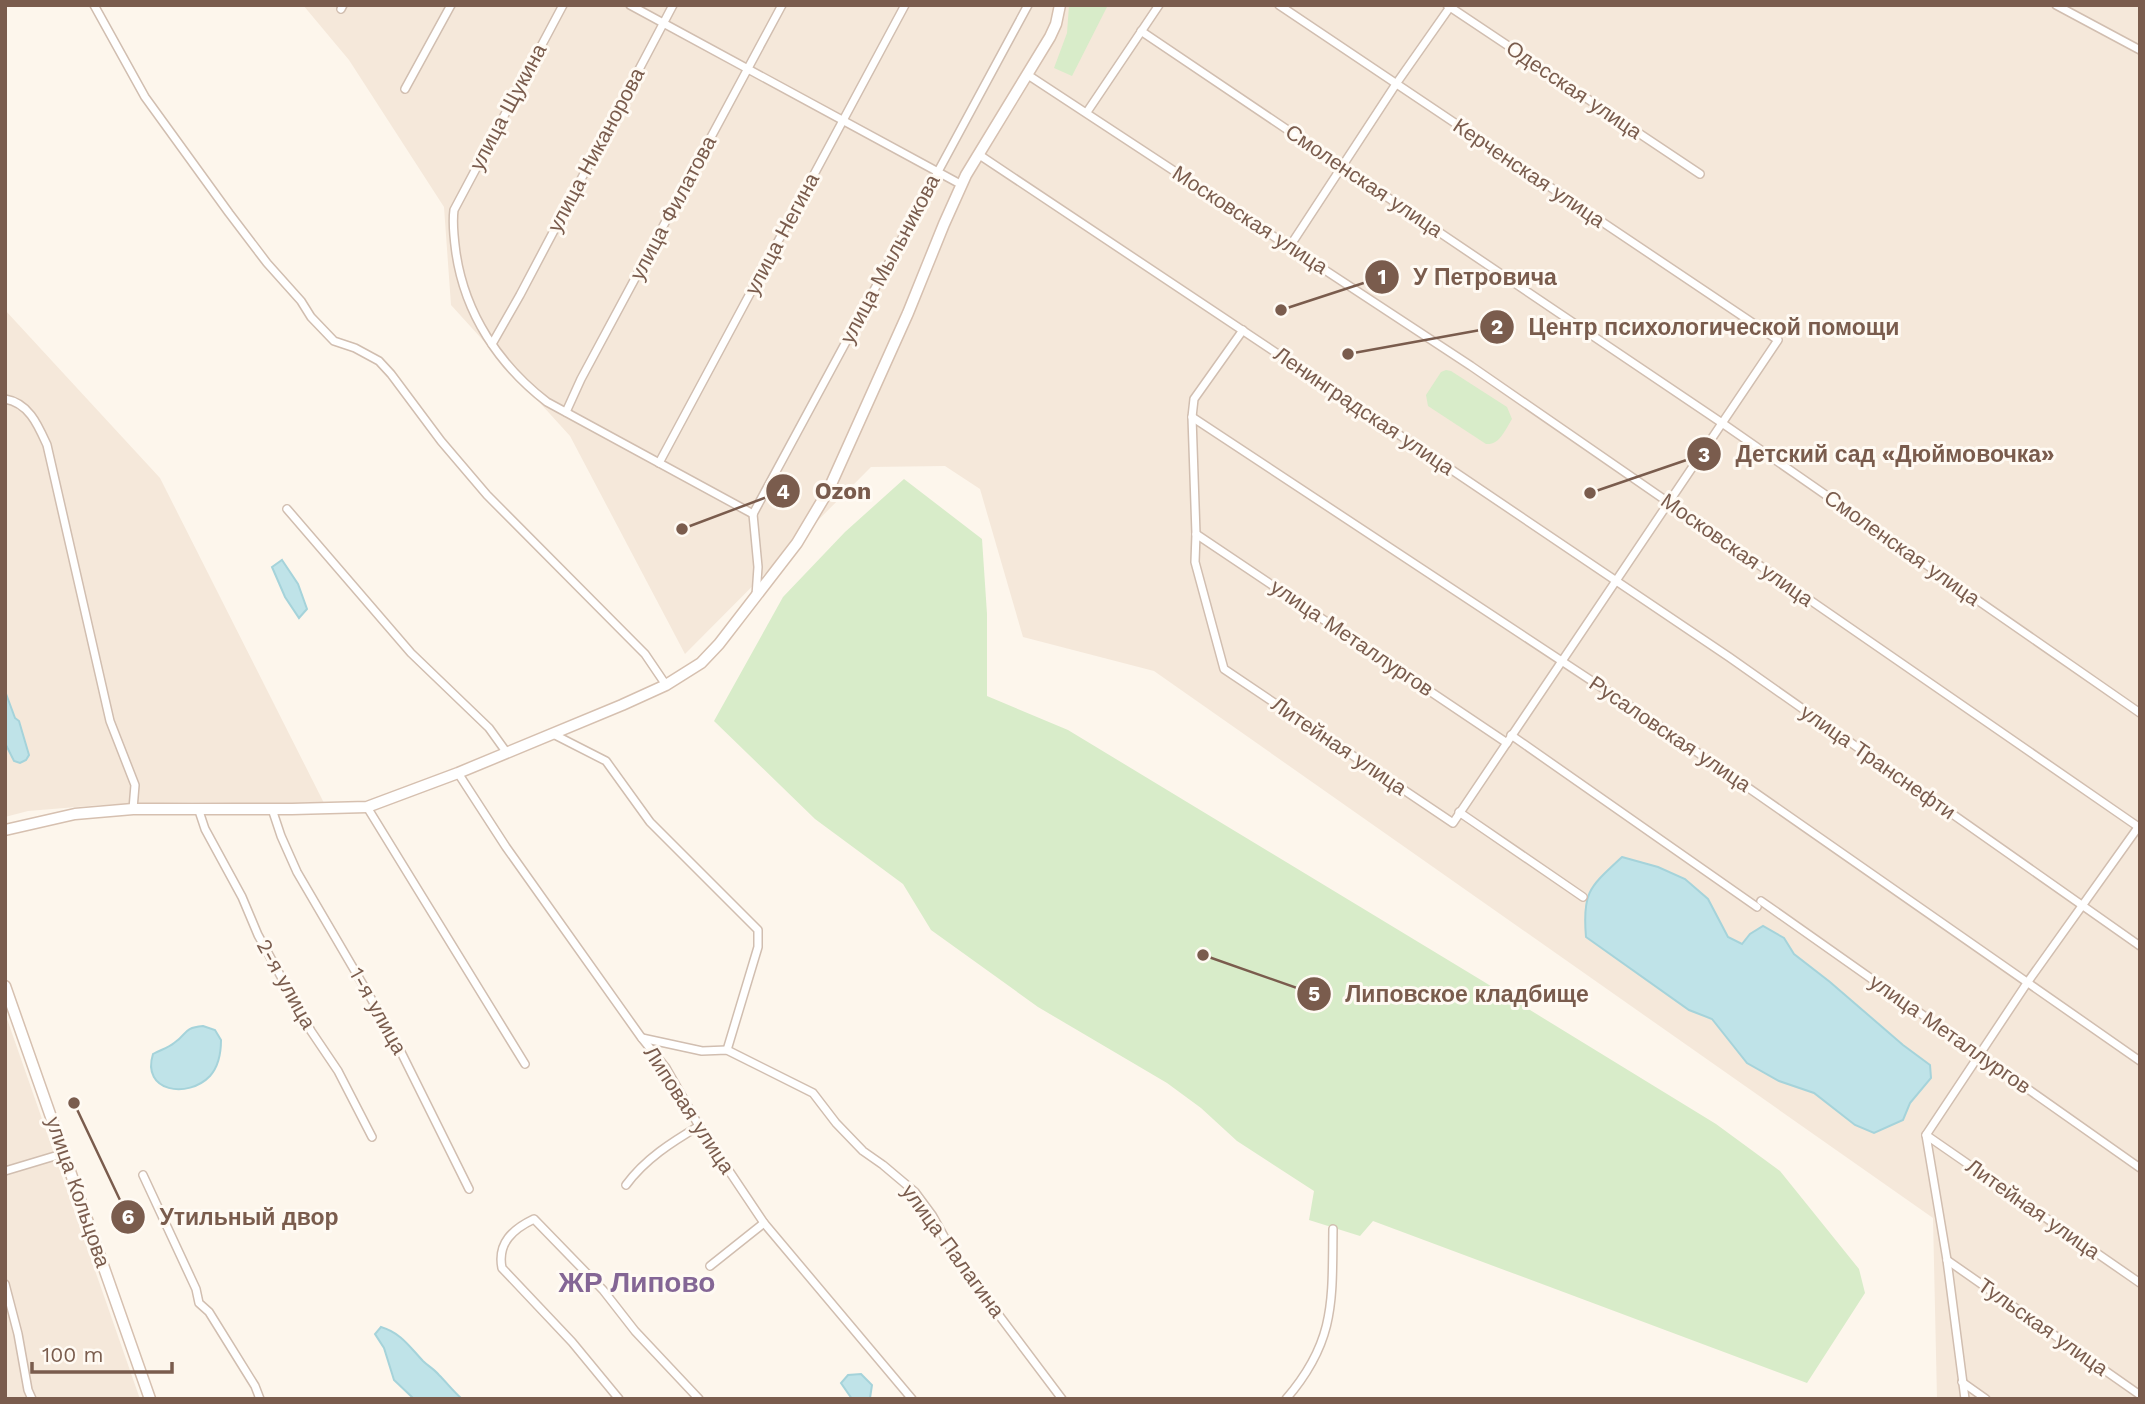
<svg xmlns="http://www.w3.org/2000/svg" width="2145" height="1404" font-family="'Work Sans',sans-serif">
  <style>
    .residential { fill: #f5e8da }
    .green { fill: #d8ecc9 }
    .water { fill: #bfe3e8; stroke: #a5d3da; stroke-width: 2 }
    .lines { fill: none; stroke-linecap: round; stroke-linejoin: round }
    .street-casing { stroke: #d1beb0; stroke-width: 10 }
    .secondary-casing { stroke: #d6c0b0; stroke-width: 13 }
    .street { stroke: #fff; stroke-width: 7 }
    .secondary { stroke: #fff; stroke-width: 10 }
    .labels { text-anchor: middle; stroke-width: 6; stroke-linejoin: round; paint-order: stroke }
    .street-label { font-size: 21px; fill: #7a5c4d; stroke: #fffaf3 }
    .district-label { font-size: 28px; font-weight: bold; fill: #846695; stroke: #fffaf3 }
    .leader { fill: none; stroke: #7a5c4d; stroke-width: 2.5 }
    .callout-dot { fill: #7a5c4d; stroke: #fffaf3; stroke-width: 2.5 }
    .mark-label { font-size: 21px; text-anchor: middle; font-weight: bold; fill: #fff }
    .callout-label { font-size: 23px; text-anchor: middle; font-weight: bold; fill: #7a5c4d; stroke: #fffaf3; stroke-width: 6; stroke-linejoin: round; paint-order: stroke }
  </style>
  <rect width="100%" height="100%" fill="#fdf6ec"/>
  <!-- residential -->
  <g class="residential">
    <path d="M303 5H2140V1399H1937L1933 1218 1154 671 1023 637 980 489 945 466 871 467 685 654 570 436 451 305 444 207 349 60Z"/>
    <path d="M5 310 160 478 325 805 192 802 101 805 28 811 5 817Z"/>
    <path d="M5 1015 6 1016 140 1399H5Z"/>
  </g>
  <!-- green -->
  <g class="green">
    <path d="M1069 5H1108L1072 76 1054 68 1067 33Z"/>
    <path d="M1446 370 1451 371 1507 407 1512 419C1505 430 1500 445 1486 444L1428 406 1426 395 1441 372Z"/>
    <path d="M904 479 982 539 987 614V696L1068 730 1481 980 1716 1124 1780 1171 1859 1269 1865 1293 1807 1383 1373 1221 1360 1236 1309 1220 1314 1191 1237 1141 1201 1108 1167 1083 1038 1007 931 930 903 884 815 819 714 721 783 597 845 532Z"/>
  </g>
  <!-- water -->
  <g class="water">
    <path d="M282 560 298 584 307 609 299 618 285 597 272 567Z"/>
    <path d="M5 691 15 718 19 721 29 755 26 760 20 763 14 761 5 743Z"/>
    <path d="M1622 857 1658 867 1685 879 1708 899 1728 937 1742 944 1750 934 1763 926 1784 938 1794 954 1830 982 1903 1045 1930 1065 1931 1078 1910 1103 1903 1120 1874 1133 1855 1125 1814 1093 1779 1081 1747 1063 1712 1019 1689 1010 1586 937C1582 891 1590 887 1622 857Z"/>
    <path d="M203 1026 215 1030 221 1040C221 1052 218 1067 210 1076 188 1099 141 1092 153 1054 160 1050 168 1048 174 1043 188 1034 182 1028 203 1026Z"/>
    <path d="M381 1327C401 1333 409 1346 423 1361 428 1366 434 1369 439 1375 447 1383 453 1391 462 1399H414L394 1380 384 1348 375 1334Z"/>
    <path d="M861 1374 872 1385 870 1398 852 1399 841 1383 848 1375Z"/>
  </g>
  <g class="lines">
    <!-- street casing -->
    <g class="street-casing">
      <g id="street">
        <path d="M94 5 145 97 229 213 267 263 301 301 311 317 334 341 355 348 379 361 391 374 441 441 487 495 645 654 666 685"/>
        <path d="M563 5 454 210C452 224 454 238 456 253 465 314 499 365 547 402L753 514"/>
        <path d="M630 5 962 185"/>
        <path d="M1447 5 1700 174"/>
        <path d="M2056 5 2140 50"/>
        <path d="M341 9 343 5"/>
        <path d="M1141 31 1722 423 2140 713"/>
        <path d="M1028 75 1471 366 2140 828"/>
        <path d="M405 89 451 5"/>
        <path d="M1087 112 1159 5"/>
        <path d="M978 154 1440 462 1729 657 2140 946"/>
        <path d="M1290 246 1396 84 1450 7"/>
        <path d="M1243 330 1194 399 1192 417 1196 534 1195 562 1224 669 1453 823C1561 661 1669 500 1778 340L1279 5"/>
        <path d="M492 344 520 295 673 5"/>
        <path d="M5 399C29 403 38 425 47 445L110 721 135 785 133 809"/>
        <path d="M566 412 581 379 782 5"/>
        <path d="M1192 417 1651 720 2140 1061"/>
        <path d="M659 463 905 5"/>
        <path d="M287 509 411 653 489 728 507 753"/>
        <path d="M753 514 1028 5"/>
        <path d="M753 514 758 567 756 596"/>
        <path d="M1196 534 1507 743"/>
        <path d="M553 734 606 761 650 822 758 930V947L727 1050"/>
        <path d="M1511 735 1757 907"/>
        <path d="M458 773 506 847 641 1037 666 1068 699 1126 764 1223 912 1399"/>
        <path d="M367 807 525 1064"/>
        <path d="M198 808 205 829 242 897 258 935 311 1031 338 1071 372 1137"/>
        <path d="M272 809 281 836 297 872 393 1036 469 1189"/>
        <path d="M1459 812 1583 897"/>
        <path d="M1761 901 2140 1168"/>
        <path d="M642 1038 702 1051 727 1050 813 1093 836 1123 863 1151 883 1165 915 1192 932 1215 956 1258 1062 1399"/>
        <path d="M1926 1135 2140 1283"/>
        <path d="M5 1171 65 1153"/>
        <path d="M143 1175 196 1289 199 1303 209 1312 255 1386 260 1399"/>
        <path d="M626 1185C645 1159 672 1142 699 1126"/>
        <path d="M1947 1260 2140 1395"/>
        <path d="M710 1266 764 1223"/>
        <path d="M5 1284 18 1334 28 1390 32 1399"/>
        <path d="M1962 1382 1986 1399"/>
        <path d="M619 1399 572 1342 502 1268C497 1243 513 1229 534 1219L603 1290 635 1331 699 1399"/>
        <path d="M1286 1399C1336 1341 1332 1301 1333 1229"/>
        <path d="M1965 1399 1947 1260 1926 1135 2027 983 2139 826"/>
      </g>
    </g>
    <!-- secondary casing -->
    <g class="secondary-casing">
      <g id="secondary">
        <path d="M5 830 75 814 133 809H292L367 807 458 773 622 705 666 685 701 663 719 644 797 543 828 491 908 313 944 224 966 175 1050 37 1056 24 1060 5"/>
        <path d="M5 986 150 1399"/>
      </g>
    </g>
    <!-- street -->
    <use href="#street" class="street"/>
    <!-- secondary -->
    <use href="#secondary" class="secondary"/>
  </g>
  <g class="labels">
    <!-- street labels -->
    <g class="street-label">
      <text transform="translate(1574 90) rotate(34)" y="7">Одесская улица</text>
      <text transform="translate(508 107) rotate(-62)" y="7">улица Щукина</text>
      <text transform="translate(596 150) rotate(-62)" y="7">улица Никанорова</text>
      <text transform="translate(1529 173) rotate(34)" y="7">Керченская улица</text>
      <text transform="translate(1364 181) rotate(34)" y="7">Смоленская улица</text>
      <text transform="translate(673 208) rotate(-62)" y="7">улица Филатова</text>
      <text transform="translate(1250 220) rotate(33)" y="7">Московская улица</text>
      <text transform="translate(782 234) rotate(-62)" y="7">улица Негина</text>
      <text transform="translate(890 259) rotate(-62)" y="7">улица Мыльникова</text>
      <text transform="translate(1364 411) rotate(34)" y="7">Ленинградская улица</text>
      <text transform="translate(1902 548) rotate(35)" y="7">Смоленская улица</text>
      <text transform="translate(1737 550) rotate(35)" y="7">Московская улица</text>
      <text transform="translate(1352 638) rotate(34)" y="7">улица Металлургов</text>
      <text transform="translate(1670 734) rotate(34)" y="7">Русаловская улица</text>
      <text transform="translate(1339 746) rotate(34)" y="7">Литейная улица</text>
      <text transform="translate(1878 762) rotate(35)" y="7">улица Транснефти</text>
      <text transform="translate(286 984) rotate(61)" y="7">2-я улица</text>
      <text transform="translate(378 1011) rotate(61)" y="7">1-я улица</text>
      <text transform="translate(1950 1034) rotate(35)" y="7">улица Металлургов</text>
      <text transform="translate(689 1110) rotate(57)" y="7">Липовая улица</text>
      <text transform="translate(78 1192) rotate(71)" y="7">улица Кольцова</text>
      <text transform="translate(2033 1209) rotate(35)" y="7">Литейная улица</text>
      <text transform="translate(953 1251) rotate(54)" y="7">улица Палагина</text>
      <text transform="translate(2043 1327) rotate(35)" y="7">Тульская улица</text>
    </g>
    <!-- district labels -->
    <g class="district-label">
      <text x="637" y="1292">ЖР Липово</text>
    </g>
  </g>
  <!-- callouts -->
  <path class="leader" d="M1281 310L1382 277M1348 354L1497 327M1590 493L1704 454M682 529L783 491M1203 955L1314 994M74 1103L128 1217"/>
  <g class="callout-dot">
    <circle cx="1281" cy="310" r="7"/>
    <circle cx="1348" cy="354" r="7"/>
    <circle cx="1590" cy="493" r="7"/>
    <circle cx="682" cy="529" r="7"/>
    <circle cx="1203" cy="955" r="7"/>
    <circle cx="74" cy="1103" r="7"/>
    <circle cx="1382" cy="277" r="18"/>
    <circle cx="1497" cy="327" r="18"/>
    <circle cx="1704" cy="454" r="18"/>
    <circle cx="783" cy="491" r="18"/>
    <circle cx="1314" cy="994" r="18"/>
    <circle cx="128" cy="1217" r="18"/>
  </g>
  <g class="mark-label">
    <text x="1382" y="284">1</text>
    <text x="1497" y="334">2</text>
    <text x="1704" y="462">3</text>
    <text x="783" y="499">4</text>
    <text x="1314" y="1001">5</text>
    <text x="128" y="1224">6</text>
  </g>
  <g class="callout-label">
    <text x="1485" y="285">У Петровича</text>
    <text x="1714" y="335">Центр психологической помощи</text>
    <text x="1895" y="462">Детский сад «Дюймовочка»</text>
    <text x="843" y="499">Ozon</text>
    <text x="1467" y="1002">Липовское кладбище</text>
    <text x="249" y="1225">Утильный двор</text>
  </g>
  <!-- border -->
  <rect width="2145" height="1404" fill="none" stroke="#7a5c4d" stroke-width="14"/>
  <!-- scale -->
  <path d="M32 1362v10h140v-10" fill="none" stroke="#7a5c4d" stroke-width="3.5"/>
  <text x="42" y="1362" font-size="21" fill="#7a5c4d" stroke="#fffaf3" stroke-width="5" paint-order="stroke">100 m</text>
</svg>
